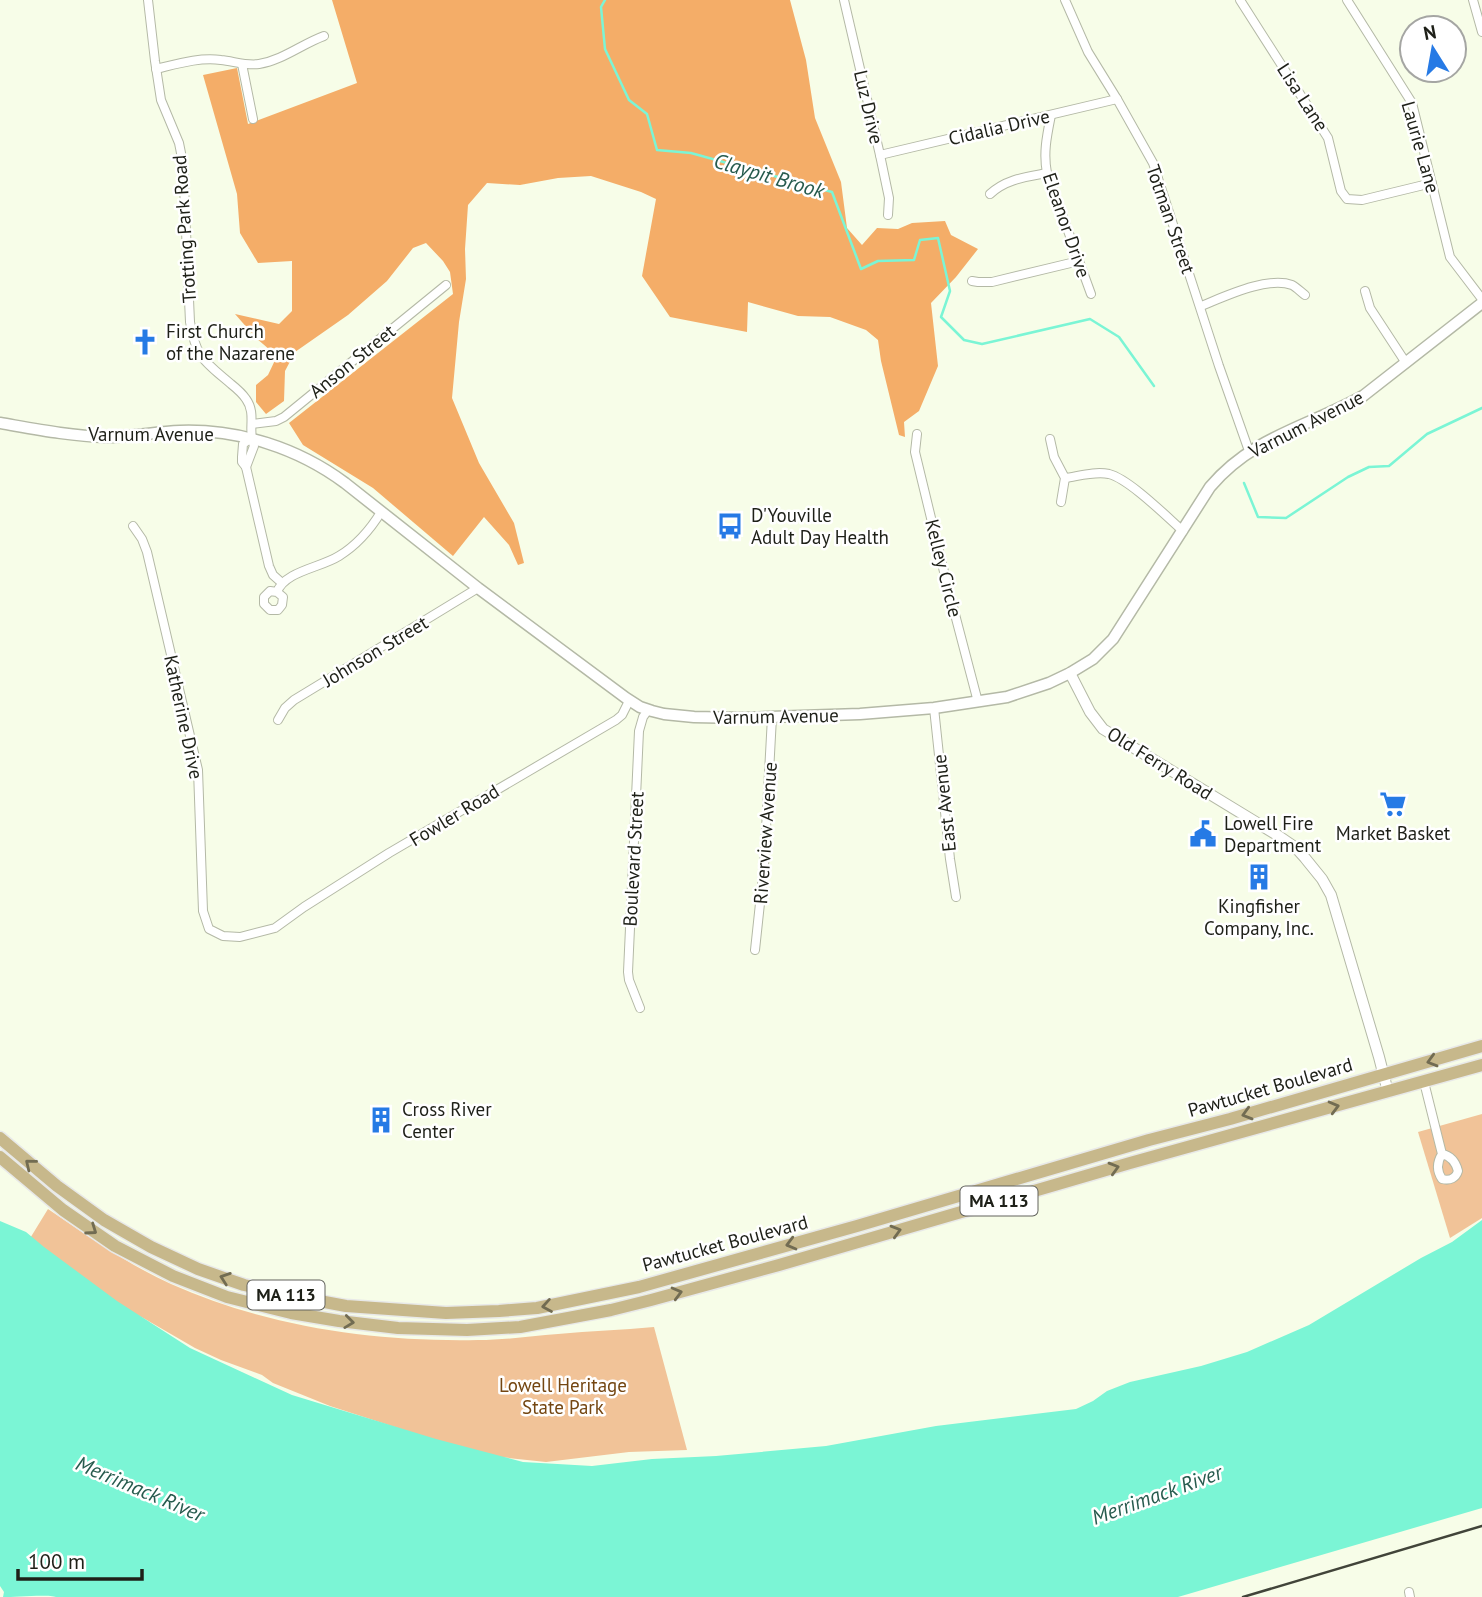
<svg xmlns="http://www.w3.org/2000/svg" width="1482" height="1597" font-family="'PT Sans',sans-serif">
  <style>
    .green { fill: #f1c398 }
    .forest { fill: #f4ad68 }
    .water { fill: #7bf5d5 }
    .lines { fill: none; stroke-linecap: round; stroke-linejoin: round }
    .stream { stroke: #7bf5d5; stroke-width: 2.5 }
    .minor-casing { stroke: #b4b9a6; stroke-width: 10 }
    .tertiary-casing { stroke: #b4b9a6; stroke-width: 12 }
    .secondary-casing { stroke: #b4b9a6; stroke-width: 13 }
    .primary-casing { stroke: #e8e9e8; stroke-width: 15 }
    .minor { stroke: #fff; stroke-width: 8 }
    .tertiary { stroke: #fff; stroke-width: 10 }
    .secondary { stroke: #fff; stroke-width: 10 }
    .primary { stroke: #c7b88b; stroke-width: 12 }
    .rail { stroke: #414439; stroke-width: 2.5 }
    .oneway { stroke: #726c52 }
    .labels { text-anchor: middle; stroke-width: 5; stroke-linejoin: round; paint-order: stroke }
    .shield { fill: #fff; stroke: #62635d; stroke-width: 2 }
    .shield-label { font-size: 18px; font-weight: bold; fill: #1e2018 }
    .street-label { font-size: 19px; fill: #1e2018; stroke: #fff }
    .poi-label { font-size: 19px; fill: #1e2018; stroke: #fff; text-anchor: start }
    .park-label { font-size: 19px; fill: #744611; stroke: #fff }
    .water-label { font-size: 21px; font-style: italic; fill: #275b4e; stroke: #fff }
  </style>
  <rect width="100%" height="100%" fill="#f7fde8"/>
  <!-- green -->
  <g class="green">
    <path d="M1482 1114V1218L1450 1238 1418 1132Z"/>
    <path d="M48 1209C88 1236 127 1264 171 1284 267 1327 374 1342 478 1340 505 1340 531 1336 558 1334 590 1331 622 1330 654 1327L687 1450 629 1452 546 1462 481 1455 330 1406 273 1383 262 1375 221 1360 195 1348 145 1319 21 1253Z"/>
  </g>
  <!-- forest -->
  <path class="forest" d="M332 0H790L806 60 815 118 841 182 847 228 862 245 877 228 898 229 912 223 945 221 951 235 978 249 956 277 931 303 938 366 919 411 904 422 905 437 899 435 881 361 878 340 866 330 830 317 798 316 748 302 747 332 670 317 642 276 656 199 641 192 591 176 558 178 520 185 487 183 468 205 465 249 466 279 459 322 452 398 479 463 514 523 524 563 518 565 509 545 484 517 453 556 373 488 303 445 289 423 453 294 450 272 443 261 426 243 413 248 387 281 348 315 295 352 285 371 284 401 266 414 256 402V385L268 375 277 356 256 338 235 314 279 324 292 311V261L258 263 240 233 237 194 203 75 237 68 248 124 357 83Z"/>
  <!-- water -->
  <path class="water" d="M1482 1220V1508L1178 1597H56C49 1594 15 1597 3 1597L4 1592 0 1586V1221L26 1232 44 1247 117 1301 190 1348 292 1395 436 1439 523 1462 592 1466 652 1459 716 1456 826 1446 936 1426 1076 1409 1093 1401 1107 1391 1130 1382 1201 1366 1247 1352 1309 1325 1421 1258 1452 1242Z"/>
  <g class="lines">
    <!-- stream -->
    <g class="stream">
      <path d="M605 0 601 7 605 49 629 100 647 114 657 150 691 153 832 192 861 269 878 261 914 260 920 240 938 238 950 291 941 317 964 340 982 344 1090 319 1119 337 1154 386"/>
      <path d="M1244 483 1258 517 1286 518 1348 477 1369 467 1389 466 1427 434 1482 408"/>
    </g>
    <!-- minor casing -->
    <g class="minor-casing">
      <g id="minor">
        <path d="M148 0 155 61 161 100 179 143 183 163 190 322C196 358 204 361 231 384 236 388 242 393 246 399 257 414 247 431 254 446L246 467"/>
        <path d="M844 0 880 155 889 198 888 215"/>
        <path d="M1065 0 1088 52 1117 99 1153 163 1219 366 1249 451"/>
        <path d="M1240 0 1328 138 1341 191 1347 199 1362 200 1432 183"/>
        <path d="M1347 0 1412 103 1450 257 1482 299"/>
        <path d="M1473 0 1482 32"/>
        <path d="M242 64 253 119"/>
        <path d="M156 69C177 64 199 57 221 60 233 61 246 66 259 64 283 60 302 44 324 36"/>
        <path d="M1051 115C1047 135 1043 153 1047 173L1091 294"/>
        <path d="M880 155 1117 99"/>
        <path d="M990 194C1006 179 1026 177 1047 173"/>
        <path d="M972 281 978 282H992L1079 261"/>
        <path d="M1365 291 1370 308 1406 363"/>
        <path d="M1201 306C1224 297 1267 276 1292 285 1296 287 1301 292 1305 295"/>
        <path d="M252 424 276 421 284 417 446 285"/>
        <path d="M917 434 915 452 947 584 978 702"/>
        <path d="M250 439 243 444 242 457V462L246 467 269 566 273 575 282 583"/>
        <path d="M1050 439 1054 457 1065 478 1061 502"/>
        <path d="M1065 478C1079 476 1095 471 1109 474 1129 479 1166 516 1183 531"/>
        <path d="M133 526 142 539 147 552 198 770 203 911 209 929 223 936 240 937 275 928 304 907 389 853 616 720 622 715 629 701"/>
        <path d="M277 592 270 591 264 597V604L270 610H278L282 605 283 597 277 592C285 571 320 568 339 556 357 545 370 530 381 512"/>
        <path d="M934 708 950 859 956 897"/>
        <path d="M278 720 285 708 294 700 478 588"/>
        <path d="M755 950 764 866 772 717"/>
        <path d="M640 1008 629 980 628 972 639 731 643 717 648 710"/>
        <path d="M1424 1082 1442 1154C1451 1156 1456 1163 1458 1171 1456 1178 1450 1181 1442 1179 1436 1170 1437 1162 1442 1154"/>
        <path d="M1409 1592 1410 1597"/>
      </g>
    </g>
    <!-- tertiary casing -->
    <g class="tertiary-casing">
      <path id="tertiary" d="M1070 673 1090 712 1103 729 1277 835 1296 848 1305 858 1322 879 1331 895 1379 1057 1388 1092"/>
    </g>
    <!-- secondary casing -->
    <g class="secondary-casing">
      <path id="secondary" d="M0 423C35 429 70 436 106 437 131 437 155 432 180 431 239 429 298 448 345 483L478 588 626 698 640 707 652 711 664 714 694 717 743 718 860 714 934 708 1007 697 1049 683 1070 673 1093 659 1113 639 1210 487C1253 436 1308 427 1363 396L1482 303"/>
    </g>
    <!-- primary casing -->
    <g class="primary-casing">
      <g id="primary">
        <path d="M0 1138 57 1186 104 1220 151 1247 198 1269 244 1285 298 1297 346 1306 446 1313 499 1311 537 1308 639 1287 857 1226 1149 1140 1230 1119 1482 1046"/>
        <path d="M0 1157 63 1210 115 1246 173 1276 227 1297 291 1313 339 1321 398 1328 467 1330 520 1327 611 1310 651 1300 779 1265 1130 1163 1482 1065"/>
      </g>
    </g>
    <!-- minor -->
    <use href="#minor" class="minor"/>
    <!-- tertiary -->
    <use href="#tertiary" class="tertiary"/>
    <!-- secondary -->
    <use href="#secondary" class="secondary"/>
    <!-- primary -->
    <use href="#primary" class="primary"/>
    <!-- rail -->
    <path class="rail" d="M1243 1597 1482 1526"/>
  </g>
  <!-- one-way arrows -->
  <defs><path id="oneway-chevron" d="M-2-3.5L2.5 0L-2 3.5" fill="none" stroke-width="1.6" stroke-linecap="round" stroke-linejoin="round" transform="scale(1.75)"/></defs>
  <g class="oneway">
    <use href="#oneway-chevron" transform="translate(1432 1061) rotate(164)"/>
    <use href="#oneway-chevron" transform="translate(1334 1107) rotate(-15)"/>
    <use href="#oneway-chevron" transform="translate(1247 1114) rotate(164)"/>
    <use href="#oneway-chevron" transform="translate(30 1164) rotate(-141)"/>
    <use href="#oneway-chevron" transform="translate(1114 1168) rotate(-16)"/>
    <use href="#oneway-chevron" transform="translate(92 1230) rotate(35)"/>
    <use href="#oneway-chevron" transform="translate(896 1231) rotate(-16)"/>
    <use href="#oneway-chevron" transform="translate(791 1244) rotate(165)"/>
    <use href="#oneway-chevron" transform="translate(225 1278) rotate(-161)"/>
    <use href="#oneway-chevron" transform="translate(677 1293) rotate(-15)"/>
    <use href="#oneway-chevron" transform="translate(547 1306) rotate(170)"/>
    <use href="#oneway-chevron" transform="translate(349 1322) rotate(7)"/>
  </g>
  <!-- icons -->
  <defs>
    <g id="church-bare" transform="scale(2.1)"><path d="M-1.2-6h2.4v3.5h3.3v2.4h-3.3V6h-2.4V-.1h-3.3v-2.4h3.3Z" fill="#267ae5" stroke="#fff" stroke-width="2.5" paint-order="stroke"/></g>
    <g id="bus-bare" transform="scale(2.1)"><path d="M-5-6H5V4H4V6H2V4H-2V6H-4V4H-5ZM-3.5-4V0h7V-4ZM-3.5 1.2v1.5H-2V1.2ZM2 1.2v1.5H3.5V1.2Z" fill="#267ae5" stroke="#fff" stroke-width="2.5" paint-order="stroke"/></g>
    <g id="supermarket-bare" transform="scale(2.1)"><path d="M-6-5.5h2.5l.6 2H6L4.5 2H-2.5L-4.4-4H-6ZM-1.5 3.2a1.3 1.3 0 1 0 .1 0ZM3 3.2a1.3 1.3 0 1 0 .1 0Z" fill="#267ae5" stroke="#fff" stroke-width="2.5" paint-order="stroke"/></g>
    <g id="civic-bare" transform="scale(2.1)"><path d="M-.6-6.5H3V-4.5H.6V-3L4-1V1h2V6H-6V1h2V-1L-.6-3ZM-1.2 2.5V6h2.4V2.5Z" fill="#267ae5" stroke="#fff" stroke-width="2.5" paint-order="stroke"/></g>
    <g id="building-bare" transform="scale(2.1)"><path d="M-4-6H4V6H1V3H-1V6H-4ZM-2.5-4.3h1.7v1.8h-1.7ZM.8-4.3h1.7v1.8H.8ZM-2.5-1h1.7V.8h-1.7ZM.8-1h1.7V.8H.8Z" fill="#267ae5" stroke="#fff" stroke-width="2.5" paint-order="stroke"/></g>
  </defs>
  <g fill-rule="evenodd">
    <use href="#church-bare" x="145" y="342"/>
    <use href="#bus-bare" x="730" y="526"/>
    <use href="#supermarket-bare" x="1393" y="804"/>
    <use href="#civic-bare" x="1203" y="834"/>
    <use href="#building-bare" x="1259" y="877"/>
    <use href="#building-bare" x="381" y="1120"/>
  </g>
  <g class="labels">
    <!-- shield labels -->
    <g class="shield">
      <rect x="960.5" y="1186.5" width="77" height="29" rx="5"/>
      <rect x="247.5" y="1280.5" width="77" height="29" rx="5"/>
    </g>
    <g class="shield-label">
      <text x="999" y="1207">MA 113</text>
      <text x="286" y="1301">MA 113</text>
    </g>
    <!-- street labels -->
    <g class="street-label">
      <text transform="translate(1303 97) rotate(57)" y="7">Lisa Lane</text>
      <text transform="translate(869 107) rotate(77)" y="7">Luz Drive</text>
      <text transform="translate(999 127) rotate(-13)" y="7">Cidalia Drive</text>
      <text transform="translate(1421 147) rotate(74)" y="7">Laurie Lane</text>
      <text transform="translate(1171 219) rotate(71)" y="7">Totman Street</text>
      <text transform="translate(1067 225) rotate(71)" y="7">Eleanor Drive</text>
      <text transform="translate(184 229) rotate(-94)" y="7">Trotting Park Road</text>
      <text transform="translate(352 361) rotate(-39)" y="7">Anson Street</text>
      <text transform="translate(1306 424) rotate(-27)" y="7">Varnum Avenue</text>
      <text x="151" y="441">Varnum Avenue</text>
      <text transform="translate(944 568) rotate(76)" y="7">Kelley Circle</text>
      <text transform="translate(375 651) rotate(-31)" y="7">Johnson Street</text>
      <text transform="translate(776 716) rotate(-1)" y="7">Varnum Avenue</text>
      <text transform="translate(184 717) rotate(78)" y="7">Katherine Drive</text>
      <text transform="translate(1160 763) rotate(32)" y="7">Old Ferry Road</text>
      <text transform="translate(944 803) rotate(-96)" y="7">East Avenue</text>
      <text transform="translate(454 815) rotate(-31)" y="7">Fowler Road</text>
      <text transform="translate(765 833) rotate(-86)" y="7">Riverview Avenue</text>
      <text transform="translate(633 859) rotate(-87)" y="7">Boulevard Street</text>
      <text transform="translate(1270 1087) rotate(-16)" y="7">Pawtucket Boulevard</text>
      <text transform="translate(725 1243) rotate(-15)" y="7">Pawtucket Boulevard</text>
    </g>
    <!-- poi labels -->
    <g class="poi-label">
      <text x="166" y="338">First Church<tspan x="166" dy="22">of the Nazarene</tspan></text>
      <text x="751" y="522">D'Youville<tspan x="751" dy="22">Adult Day Health</tspan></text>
      <text x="1224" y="830">Lowell Fire<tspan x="1224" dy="22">Department</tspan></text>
      <text x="1393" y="840" text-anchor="middle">Market Basket</text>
      <text x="1259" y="913" text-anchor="middle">Kingfisher<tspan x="1259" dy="22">Company, Inc.</tspan></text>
      <text x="402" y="1116">Cross River<tspan x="402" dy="22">Center</tspan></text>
    </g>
    <!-- park labels -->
    <g class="park-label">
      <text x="563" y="1392">Lowell Heritage<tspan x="563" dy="22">State Park</tspan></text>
    </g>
    <!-- water labels -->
    <g class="water-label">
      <text transform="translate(769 176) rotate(16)" y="7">Claypit Brook</text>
      <text transform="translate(140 1489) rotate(23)" y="7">Merrimack River</text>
      <text transform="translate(1157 1495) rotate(-20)" y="7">Merrimack River</text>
    </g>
  </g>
  <!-- north arrow -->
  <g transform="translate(1433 49) rotate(349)"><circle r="33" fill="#ffffff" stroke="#a5a6a3" stroke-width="2"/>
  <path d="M0-5L12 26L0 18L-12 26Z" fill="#267ae5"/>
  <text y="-10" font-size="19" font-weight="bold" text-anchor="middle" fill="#1e2018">N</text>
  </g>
  <!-- scale -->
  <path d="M18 1569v10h124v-10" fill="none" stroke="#1e2018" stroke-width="3.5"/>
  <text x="28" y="1569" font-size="21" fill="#1e2018" stroke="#ffffff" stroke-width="5" paint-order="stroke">100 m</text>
</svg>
